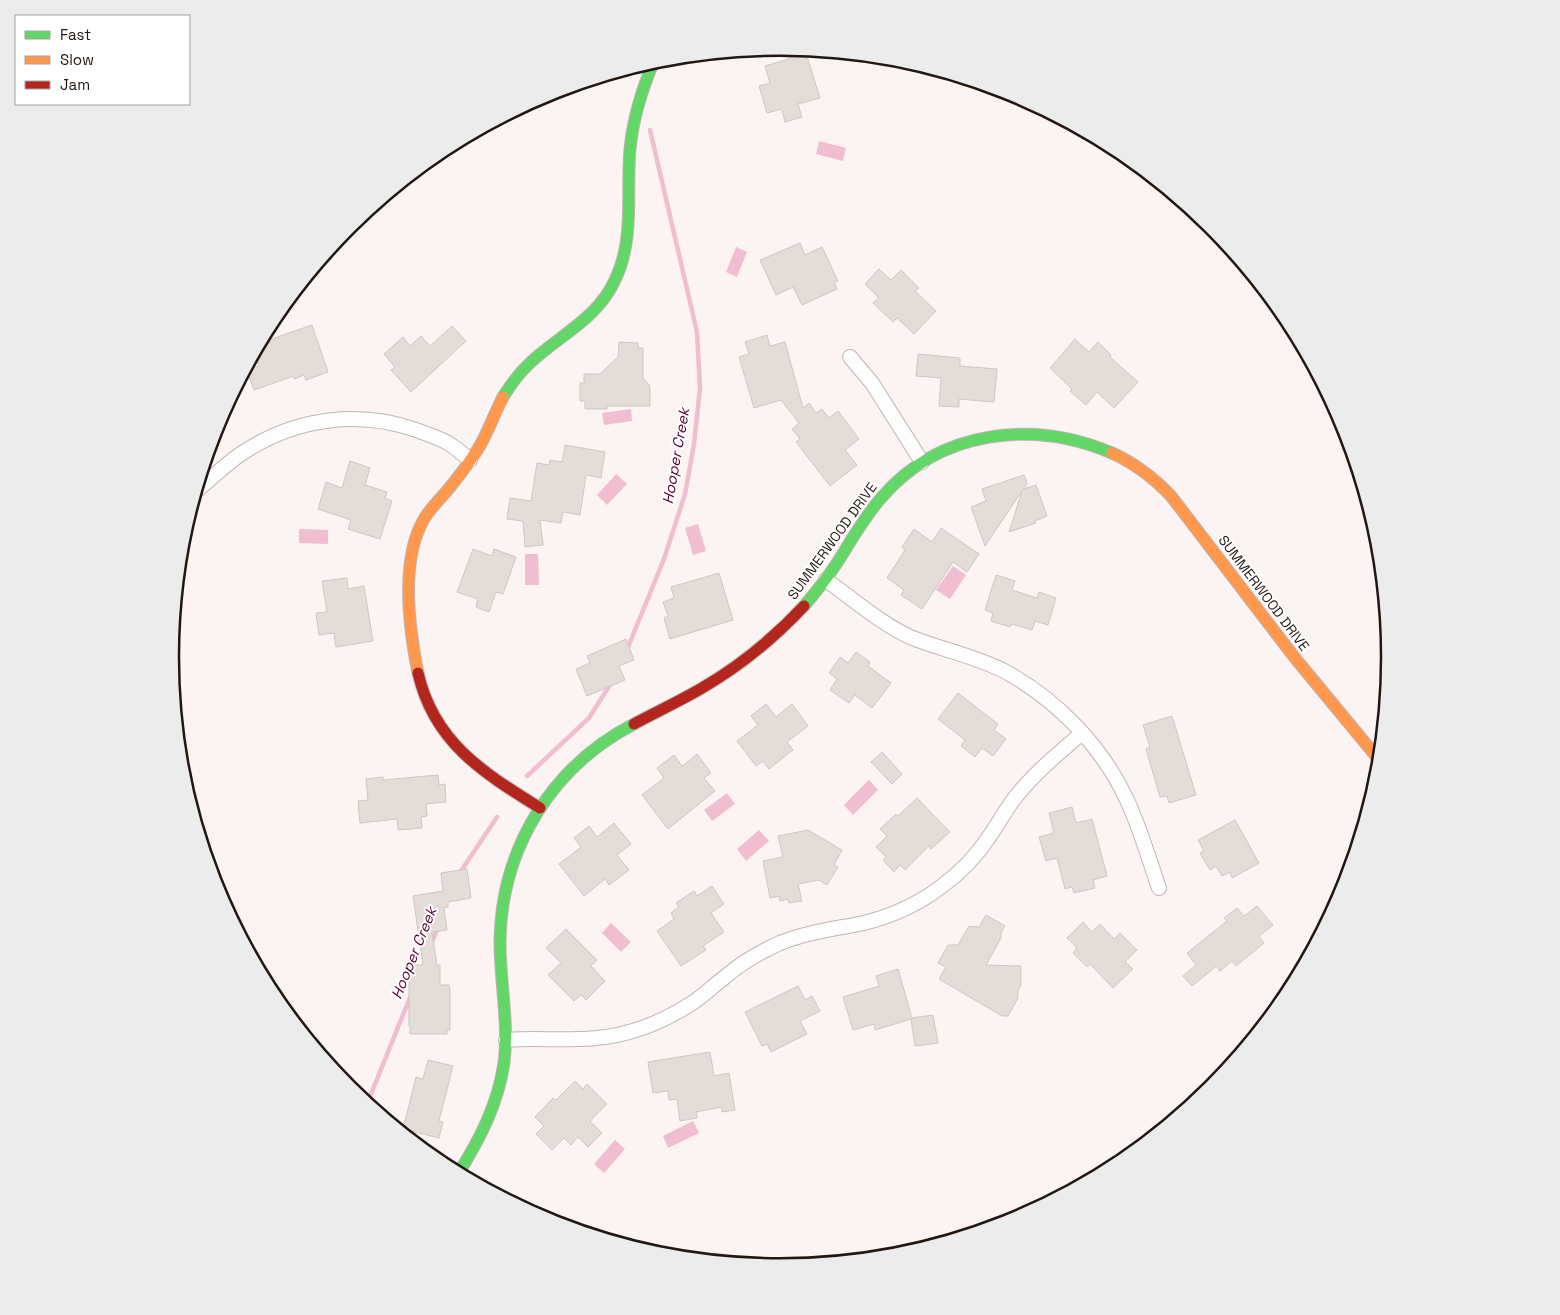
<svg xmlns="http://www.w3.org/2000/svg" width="1560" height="1315" font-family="'Space Grotesk',sans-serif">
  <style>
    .water { fill: #f1bdd0 }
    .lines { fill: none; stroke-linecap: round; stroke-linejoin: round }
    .stream { stroke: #f1bdd0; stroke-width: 4.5 }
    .building { fill: #e3dcd7; stroke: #cec7c3 }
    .street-casing { stroke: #beb6b3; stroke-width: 16 }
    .fast-casing { stroke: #beb6b3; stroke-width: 13 }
    .slow-casing { stroke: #beb6b3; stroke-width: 13 }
    .jam-casing { stroke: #beb6b3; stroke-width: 13 }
    .street { stroke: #fefdfd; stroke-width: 14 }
    .fast { stroke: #63d668; stroke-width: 11 }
    .slow { stroke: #ff974d; stroke-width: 11 }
    .jam { stroke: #b3261e; stroke-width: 11 }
    .labels { text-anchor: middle; stroke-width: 4; stroke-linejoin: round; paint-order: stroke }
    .street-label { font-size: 14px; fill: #211713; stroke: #fff }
    .water-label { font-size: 15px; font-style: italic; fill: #550130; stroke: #fff }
    .rim { fill: none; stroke: #211713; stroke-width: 2.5 }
  </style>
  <rect width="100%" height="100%" fill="#fbf4f2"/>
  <!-- water -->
  <g class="water">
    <path d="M819 141 846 148 843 161 816 154Z"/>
    <path d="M736 247 747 252 737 277 726 272Z"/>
    <path d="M631 409 632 421 604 425 602 413Z"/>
    <path d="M616 474 627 484 607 505 597 495Z"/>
    <path d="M698 524 706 551 693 555 685 528Z"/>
    <path d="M299 529 328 530V544L299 543Z"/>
    <path d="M525 554H538L539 585H525Z"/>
    <path d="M953 566 966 575 950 599 936 590Z"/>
    <path d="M869 780 878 790 853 815 844 805Z"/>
    <path d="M727 793 735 804 712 821 704 810Z"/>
    <path d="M759 830 769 841 746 861 737 849Z"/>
    <path d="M611 923 631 942 621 952 602 933Z"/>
    <path d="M693 1121 699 1133 668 1148 663 1136Z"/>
    <path d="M615 1140 625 1149 604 1173 594 1164Z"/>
  </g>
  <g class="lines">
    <!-- stream -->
    <g class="stream">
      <path d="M626 652 664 559 685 494 694 444 700 388 697 332 650 130"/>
      <path d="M527 776 589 718 611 683"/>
      <path d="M459 874 497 817"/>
      <path d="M431 944 438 928"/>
      <path d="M367 1104 411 995"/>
    </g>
  </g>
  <!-- building -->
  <g class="building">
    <path d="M786 48 805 50 820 98 798 104 802 117 785 122 782 109 767 113 759 86 770 83 765 66 789 59Z"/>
    <path d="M800 243 805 255 822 247 838 281 834 282 837 289 802 305 793 287 776 295 760 260Z"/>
    <path d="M879 269 891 280 901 270 919 288 915 291 936 311 914 334 897 318 893 322 873 303 879 298 865 284Z"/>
    <path d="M312 325 328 372 306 380 304 375 294 379V376L254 390 247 370 259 366 254 353 260 343Z"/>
    <path d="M452 326 466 341 411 392 391 370 395 367 384 354 403 337 410 346 421 336 430 346Z"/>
    <path d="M767 335 770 346 785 342 803 408 809 403 816 413 822 409 829 418 838 411 859 439 845 450 857 465 830 486 796 442 800 439 792 429 799 423 781 400 754 408 739 357 749 354 745 342Z"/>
    <path d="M1075 339 1089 352 1098 342 1111 355 1110 357 1138 382 1114 408 1097 392 1086 405 1070 391 1072 389 1050 368Z"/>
    <path d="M619 342 638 343V348H643V378L650 386V406H607V409H585V401H580V383H584V374H600L618 357Z"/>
    <path d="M918 354 960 358V366L997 369 994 402 959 399V407L939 406 941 378 916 376Z"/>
    <path d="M565 445 605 452 601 478 586 475 580 515 563 512 561 523 540 520 543 545 525 547 523 521 507 519 510 498 531 501 537 463 549 465 550 460 562 462Z"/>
    <path d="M350 461 370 468 365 485 387 492 385 498 392 501 380 539 348 529 351 520 318 509 326 482 342 488Z"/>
    <path d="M1024 475 1027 483 1023 489 1036 485 1047 516 1035 521 1036 523 1009 532 1022 491 985 546 971 507 986 501 982 489Z"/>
    <path d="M941 528 979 554 967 572 953 562 922 609 901 595 904 590 887 578 905 550 902 547 914 529 932 542Z"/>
    <path d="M473 549 492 556 494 549 516 557 503 594 496 592 489 612 476 607 478 599 457 592Z"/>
    <path d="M719 573 733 620 670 639 664 618 668 616 663 602 674 598 671 587Z"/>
    <path d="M996 575 1015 581 1012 590 1037 598 1039 592 1056 598 1048 625 1035 621 1032 630 1012 624 1010 627 991 621 993 613 985 610Z"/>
    <path d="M347 578 348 589 364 586 373 641 336 647 334 633 319 635 316 613 327 612 322 581Z"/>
    <path d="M626 639 634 660 619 666 625 680 587 696 576 669 590 663 587 656Z"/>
    <path d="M856 652 870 662 868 666 891 683 872 708 855 695 849 703 830 690 837 679 829 673 840 657 848 663Z"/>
    <path d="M958 693 998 724 994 730 1006 739 993 756 982 748 975 757 961 746 965 740 938 719Z"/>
    <path d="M766 704 776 717 792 704 808 726 787 742 793 750 769 769 763 761 756 766 737 741 758 725 751 716Z"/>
    <path d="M1172 716 1196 795 1169 803 1167 796 1160 797 1146 749 1150 747 1143 725Z"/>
    <path d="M882 752 902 774 892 784 871 762Z"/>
    <path d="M697 754 711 773 704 778 715 791 668 829 642 795 664 778 657 768 674 755 682 766Z"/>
    <path d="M438 775 439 785 445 784 446 802 426 804 427 816 421 817 422 828 398 830 397 819 360 823 358 801 368 800 366 779 383 777V780Z"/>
    <path d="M917 798 950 832 931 849 929 846 905 870 900 865 894 872 883 860 886 857 876 847 887 836 880 829 896 814 898 816Z"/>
    <path d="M1072 807 1076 823 1092 819 1107 876 1093 880 1095 888 1074 893 1072 887 1065 889 1057 858 1046 861 1039 837 1054 833 1049 813Z"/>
    <path d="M1235 820 1259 863 1232 878 1230 872 1222 876 1216 866 1210 870 1200 853 1204 851 1198 840Z"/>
    <path d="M614 823 631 844 617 855 629 870 609 885 605 879 584 896 559 864 581 847 574 838 589 826 597 837Z"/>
    <path d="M808 830 842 850 834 865 838 867 827 885 819 880 798 884 802 901 789 903 788 899 780 901 779 896 770 898 763 861 783 857 778 836Z"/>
    <path d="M467 869 471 898 448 902V907L444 908 447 930 432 932 437 965H440V985H449L450 990V1030H447V1034H410V1026H409V965H423L413 896 443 891 441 873Z"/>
    <path d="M712 886 724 904 711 913 724 932 703 946 706 950 681 966 657 931 674 919 671 913 679 907 676 903 694 891 697 896Z"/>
    <path d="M1257 906 1273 925 1259 936 1264 943 1236 966 1232 961 1220 971 1217 966 1192 986 1183 976 1196 965 1187 953 1227 921 1224 918 1237 908 1244 916Z"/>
    <path d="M986 915 1005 926 1001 933V938L986 965 1021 966V985L1018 991V998L1008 1016H1002L939 979 946 967 938 963 948 945H958L969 926 979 927Z"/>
    <path d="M1083 922 1092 932 1100 924 1114 939 1120 933 1137 950 1125 962 1133 969 1113 988 1090 964 1087 967 1073 953 1077 948 1067 938Z"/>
    <path d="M566 929 597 960 591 966 605 981 586 1000 581 995 574 1001 548 975 561 963 546 948Z"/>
    <path d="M898 969 912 1018 933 1015 938 1043 915 1046 911 1019 875 1030 874 1024 853 1030 843 997 879 986 876 976Z"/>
    <path d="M798 986 805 1000 812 996 820 1011 800 1021 807 1034 771 1052 767 1044 762 1046 745 1012Z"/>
    <path d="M710 1052 714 1076 729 1073 735 1110 722 1112V1107L696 1112 697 1118 680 1121 677 1099 669 1100 668 1091 653 1093 648 1062Z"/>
    <path d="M428 1060 453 1066 439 1121 443 1122 439 1138 403 1129 416 1077 423 1079Z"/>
    <path d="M575 1081 583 1089 587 1084 607 1104 590 1121 602 1133 588 1147 578 1137 571 1145 564 1138 552 1150 536 1134 544 1126 535 1117 553 1098 556 1100Z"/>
  </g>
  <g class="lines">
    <!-- street casing -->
    <g class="street-casing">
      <g id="street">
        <path d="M850 357 872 383 922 462"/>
        <path d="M196 491C213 478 228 461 247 450 298 418 359 410 416 430 427 434 439 438 448 443 456 448 463 454 470 460"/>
        <path d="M826 580C853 599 880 623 910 637 942 650 976 656 1006 672 1057 700 1102 746 1127 800 1140 828 1149 859 1159 888"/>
        <path d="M506 1040C530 1038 554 1040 578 1039 617 1039 656 1026 689 1005 702 997 713 986 725 977 741 963 760 952 780 943 807 932 835 929 864 923 892 916 920 903 942 886 960 873 977 855 989 837 998 824 1005 811 1014 799 1033 774 1059 753 1082 733"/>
      </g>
    </g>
    <!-- fast casing -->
    <g class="fast-casing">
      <g id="fast">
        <path d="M503 397C511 384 520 372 531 362 560 335 598 318 615 280 635 239 626 193 630 149 633 118 642 89 654 61"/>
        <path d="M804 606C816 592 827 578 837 563 851 541 864 517 882 497 940 430 1033 419 1112 453"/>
        <path d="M458 1174C480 1139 498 1104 504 1063 509 1022 500 983 500 942 501 849 551 767 634 724"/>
      </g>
    </g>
    <!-- slow casing -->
    <g class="slow-casing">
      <g id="slow">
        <path d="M1112 453C1134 463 1154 478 1171 496L1295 658 1380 761"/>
        <path d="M418 673C409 628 400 560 424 519 430 509 438 501 446 492 457 479 468 464 478 449 488 433 494 414 503 397"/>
      </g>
    </g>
    <!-- jam casing -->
    <g class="jam-casing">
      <g id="jam">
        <path d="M418 673C434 743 484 773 540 808"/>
        <path d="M634 724C656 712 680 701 702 688 740 666 774 638 804 606"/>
      </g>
    </g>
    <!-- street -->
    <use href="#street" class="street"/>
    <!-- fast -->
    <use href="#fast" class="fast"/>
    <!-- slow -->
    <use href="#slow" class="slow"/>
    <!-- jam -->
    <use href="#jam" class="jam"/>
  </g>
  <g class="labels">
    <!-- street labels -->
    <g class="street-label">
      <text transform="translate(832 541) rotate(-54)" y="5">SUMMERWOOD DRIVE</text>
      <text transform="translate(1264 593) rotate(53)" y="5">SUMMERWOOD DRIVE</text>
    </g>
    <!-- water labels -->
    <g class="water-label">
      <text transform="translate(676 456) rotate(-80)" y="5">Hooper Creek</text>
      <text transform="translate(414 953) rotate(-68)" y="5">Hooper Creek</text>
    </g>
  </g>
  <!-- crop -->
  <path d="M0 0H1560V1315H0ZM179 657a601 601 0 1 1 1202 0a601 601 0 1 1-1202 0Z" fill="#edecec" fill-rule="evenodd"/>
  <path class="rim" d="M179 657a601 601 0 1 1 1202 0a601 601 0 1 1-1202 0Z"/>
  <!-- legend -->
  <rect x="15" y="15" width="175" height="90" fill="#ffffff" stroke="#a6a2a1"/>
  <rect x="25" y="31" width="25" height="8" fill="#63d668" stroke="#a6a2a1"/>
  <text x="60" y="40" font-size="15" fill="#211713">Fast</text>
  <rect x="25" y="56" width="25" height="8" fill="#ff974d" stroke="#a6a2a1"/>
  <text x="60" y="65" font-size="15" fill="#211713">Slow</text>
  <rect x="25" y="81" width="25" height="8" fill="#b3261e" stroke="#a6a2a1"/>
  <text x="60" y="90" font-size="15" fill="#211713">Jam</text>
</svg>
